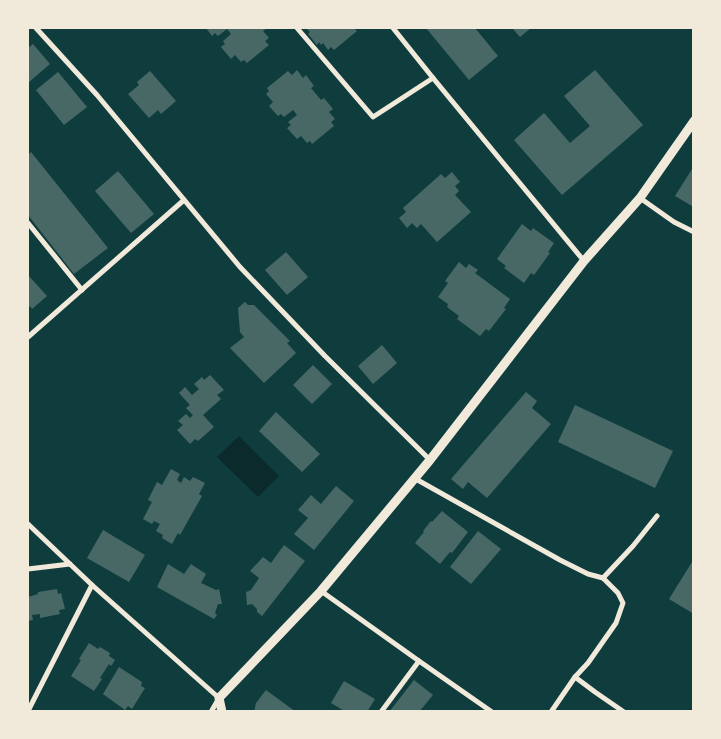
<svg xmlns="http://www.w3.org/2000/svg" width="721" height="739" font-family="'Source Sans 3',sans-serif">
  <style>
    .water { fill: #0a2a2b }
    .building { fill: #486865 }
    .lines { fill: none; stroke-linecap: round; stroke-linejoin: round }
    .minor { stroke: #f1e9da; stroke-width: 5 }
    .secondary { stroke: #f1e9da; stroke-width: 9 }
  </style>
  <rect width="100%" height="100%" fill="#0f3d3e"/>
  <!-- water -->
  <path class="water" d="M239 436 279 476 258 497 217 457Z"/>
  <!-- building -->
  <g class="building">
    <path d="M206 28H267L263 31 269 38 265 41 269 45 247 63 244 60 241 62 235 55 231 59 221 47 225 44 223 41 231 34 227 29 218 36 215 33 212 36Z"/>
    <path d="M309 28H354L357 31 334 50 331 47 328 50 323 43 321 45 319 42 317 45 308 34 310 32 307 29Z"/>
    <path d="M426 28H475L498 56 469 80Z"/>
    <path d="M512 28H531L520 37Z"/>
    <path d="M33 44 50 64 28 83V48Z"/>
    <path d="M297 70 303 78 306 75 314 86 311 88 321 100 324 98 333 109 329 112 335 119 331 122 334 126 312 144 310 141 307 143 301 136 297 139 287 128 291 125 288 122 297 115 293 110 284 117 281 114 278 116 269 106 273 102 266 94 269 91 267 88 288 71 292 75Z"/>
    <path d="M595 70 643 125 562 195 514 140 544 113 570 143 590 126 564 96Z"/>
    <path d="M150 71 176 101 161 114 158 110 149 118 128 94 139 85 137 82Z"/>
    <path d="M58 72 87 107 64 125 36 90Z"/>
    <path d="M31 152 108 248 74 274 28 215V155Z"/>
    <path d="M694 166V204L692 206 675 196Z"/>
    <path d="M118 171 154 214 131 233 95 191Z"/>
    <path d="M452 172 460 182 455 186 459 191 455 195 471 212 437 242 421 224 417 228 412 223 407 228 399 218 406 212 403 208 441 174 445 178Z"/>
    <path d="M522 224 531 231 533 228 554 243 548 252 550 253 534 275 531 273 524 283 504 268 506 266 497 259Z"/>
    <path d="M286 252 308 277 287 295 265 270Z"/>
    <path d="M459 262 466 268 469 264 478 270 475 273 510 299 504 308 506 309 489 331 486 329 480 336 457 319 459 316 447 307 448 304 438 297 448 283 445 281Z"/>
    <path d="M28 275 47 296 32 309 30 306 28 309Z"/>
    <path d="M245 302 248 305H254L290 341 287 343 296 353 264 383 230 348 244 337 240 332 238 308Z"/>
    <path d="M382 345 397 363 373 384 358 366Z"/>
    <path d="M313 365 332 384 312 404 293 385Z"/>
    <path d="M210 375 224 390 217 395 221 399 203 415 214 427 198 441 195 439 190 444 177 430 183 425 178 421 186 414 190 418 193 415 186 408 190 405 179 393 185 387 192 395 199 389 194 384 202 377 204 380Z"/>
    <path d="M526 392 537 401 532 408 551 424 487 498 468 482 463 489 451 479Z"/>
    <path d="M575 405 673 451 655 488 558 442Z"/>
    <path d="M276 412 320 454 302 472 259 431Z"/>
    <path d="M171 469 180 474 177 480 181 483 184 477 190 481 193 477 205 483 199 494 202 496 180 535 178 533 172 544 162 538 163 535 156 531 160 524 154 521 152 524 143 519 152 502 148 500 157 482 162 485Z"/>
    <path d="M336 486 354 501 314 550 294 534 308 518 298 510 311 495 321 504Z"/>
    <path d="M442 511 468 532 452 553 450 552 440 564 415 543 424 532 423 531 431 521 432 522Z"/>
    <path d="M103 530 145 555 129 582 87 558Z"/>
    <path d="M478 531 501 549 471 584 450 567Z"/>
    <path d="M284 545 305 561 262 616 257 612V609L252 604 247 605 246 592 251 590 259 578 250 571 263 557 271 563Z"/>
    <path d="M692 562 694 563V614L669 599Z"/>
    <path d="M168 564 184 574 191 564 206 574 201 583 216 590 219 589 222 604H218L215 613 217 615 214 619 157 587Z"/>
    <path d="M57 589 58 594 61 593 65 609 59 610 60 614 40 618V614L32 615 33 620 28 621V597L38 594V592Z"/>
    <path d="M89 643 98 649 100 647 110 653 109 656 115 660 111 666 109 664 100 678 102 679 94 691 71 676 81 660 79 659Z"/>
    <path d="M119 667 142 682 141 686 145 688 132 709 128 706 125 710 103 694Z"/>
    <path d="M414 680 433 695 419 712H389Z"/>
    <path d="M344 681 375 699 367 712H346L331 703Z"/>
    <path d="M266 690 296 712H254L256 703Z"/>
  </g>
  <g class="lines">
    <!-- minor -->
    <g class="minor">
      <path d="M36 28 97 95 240 267 325 356 430 460"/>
      <path d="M297 28 373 117 433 78"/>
      <path d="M393 28 433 78 584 261"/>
      <path d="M640 198 674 222 694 232"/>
      <path d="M28 223 82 290"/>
      <path d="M28 337 184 200"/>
      <path d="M414 478 560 560 588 574 603 578 633 546 657 516"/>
      <path d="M28 524 92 585 219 698 211 712"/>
      <path d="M28 569 70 564"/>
      <path d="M321 591 419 661 492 712"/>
      <path d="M575 677 595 692 624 712"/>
      <path d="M28 711 92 585"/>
      <path d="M381 712 419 661"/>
      <path d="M551 712 575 677 588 663 616 623 623 603 618 593 603 578"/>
    </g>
    <!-- secondary -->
    <path class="secondary" d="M222 712 219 698 321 591 430 460 584 261 640 198 694 121"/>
  </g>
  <!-- border -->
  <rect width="721" height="739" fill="none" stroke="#f1e9da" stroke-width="58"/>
</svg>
